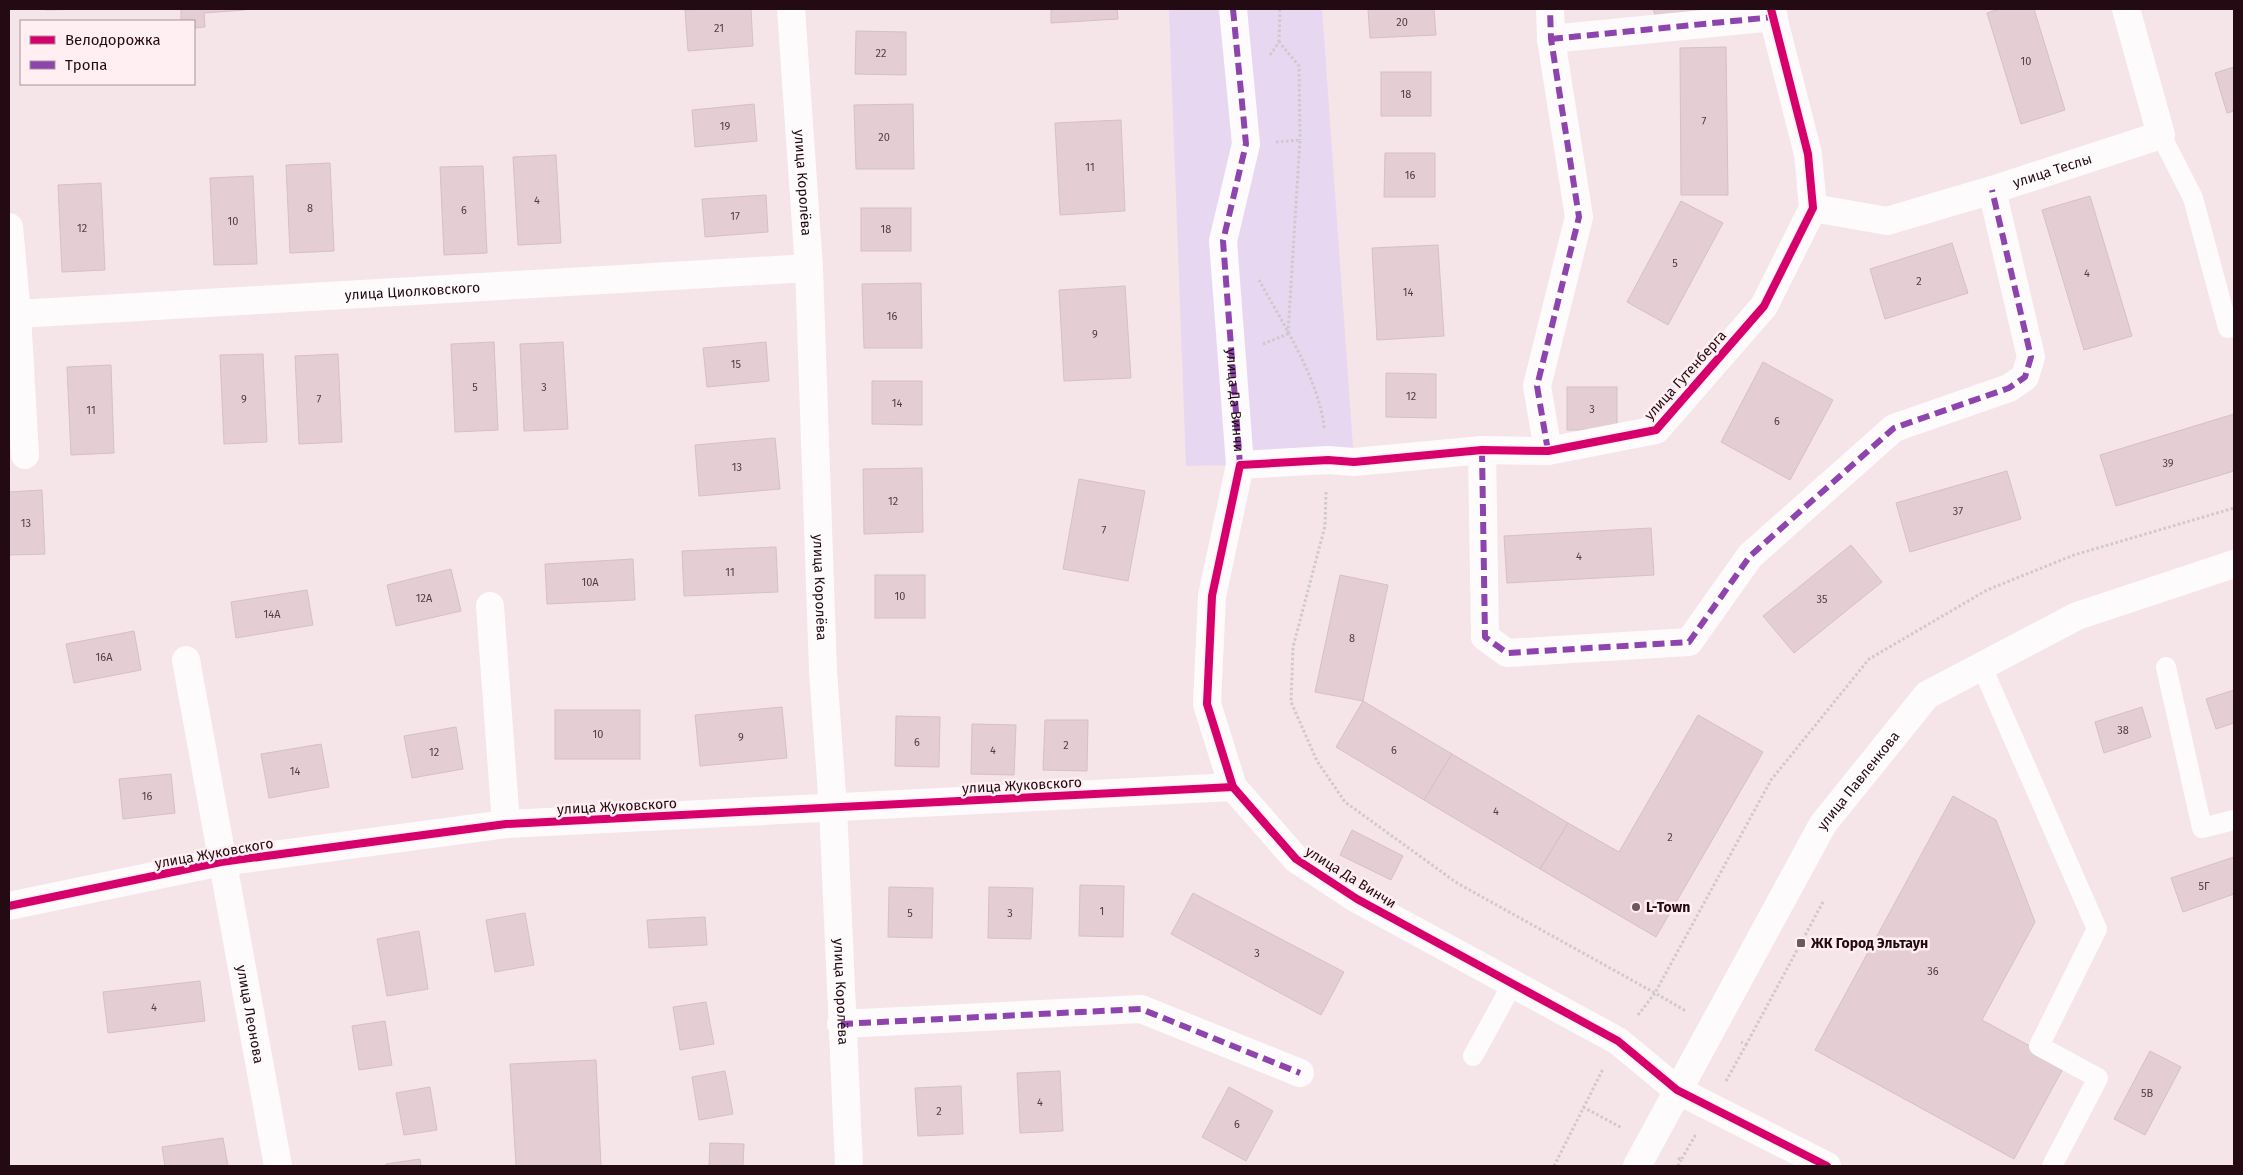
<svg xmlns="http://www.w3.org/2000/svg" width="2243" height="1175" font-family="'Fira Sans',sans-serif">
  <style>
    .green { fill: #e7d7f1 }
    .building { fill: #e4cdd3; stroke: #d5c0c6 }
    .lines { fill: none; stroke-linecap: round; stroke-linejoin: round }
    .path { stroke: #d0c9ca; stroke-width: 3; stroke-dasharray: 2.5 2.5; stroke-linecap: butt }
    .lane { stroke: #fefbfc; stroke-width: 20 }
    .street { stroke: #fefbfc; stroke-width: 28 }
    .quiet { stroke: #8e44ad; stroke-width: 6; stroke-dasharray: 12 6; stroke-linecap: butt }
    .cycleway-casing { stroke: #ffeff2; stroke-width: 11 }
    .cycleway { stroke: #d6006c; stroke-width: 8 }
    .poi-dot { fill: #6d565e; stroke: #ffeff2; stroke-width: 2 }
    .labels { text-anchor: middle; stroke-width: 5; stroke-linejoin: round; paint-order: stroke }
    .number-label { font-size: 11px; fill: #563d45 }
    .street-label { font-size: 14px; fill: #240a13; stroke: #ffeff2 }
    .poi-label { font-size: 14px; font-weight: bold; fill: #240a13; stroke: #ffeff2; text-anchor: start }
  </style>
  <rect width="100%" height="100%" fill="#f5e4e8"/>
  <!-- green -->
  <path class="green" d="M1169 9H1322L1354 462 1186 466Z"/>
  <!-- building -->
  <g class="building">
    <path d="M45 9H88L45 10Z"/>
    <path d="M181 9H245V10L204 13 205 27 194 28V21H181Z"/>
    <path d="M705 9H751L753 46 688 51 685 10Z"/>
    <path d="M1051 9H1117L1118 19 1051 23Z"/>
    <path d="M1368 9H1434L1436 35 1370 38Z"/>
    <path d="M1653 9H1707L1708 12 1660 28Z"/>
    <path d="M1999 9H2034L2065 110 2021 124 1987 13Z"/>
    <path d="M856 31 906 32V75L855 74Z"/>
    <path d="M1726 47 1728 195H1681L1680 48Z"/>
    <path d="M2234 67V111L2227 113 2215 73Z"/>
    <rect x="1381" y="72" width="50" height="44"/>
    <path d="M754 104 757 141 695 147 692 110Z"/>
    <path d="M913 104 914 169H856L854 105Z"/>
    <path d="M1121 120 1125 211 1060 215 1055 123Z"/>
    <path d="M1385 153H1435V197H1384Z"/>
    <path d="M556 155 561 243 518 245 513 157Z"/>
    <path d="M330 163 334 251 290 253 286 165Z"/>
    <path d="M483 166 487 253 444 255 440 167Z"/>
    <path d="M253 176 257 264 214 265 210 178Z"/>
    <path d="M101 183 105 270 62 272 58 185Z"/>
    <path d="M766 195 768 232 705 237 702 199Z"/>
    <path d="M2090 196 2132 336 2084 350 2042 210Z"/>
    <path d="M1681 201 1723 223 1668 325 1627 302Z"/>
    <rect x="861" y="208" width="50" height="43"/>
    <path d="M1952 243 1968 293 1885 319 1870 269Z"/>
    <path d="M1438 245 1444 336 1377 340 1372 248Z"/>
    <path d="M921 283 922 348H864L862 284Z"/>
    <path d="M1125 286 1131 378 1064 381 1059 290Z"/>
    <path d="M494 342 498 430 455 432 451 344Z"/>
    <path d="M563 342 568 429 524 431 520 344Z"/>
    <path d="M766 342 769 381 707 387 703 348Z"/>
    <path d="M263 354 267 442 224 444 220 355Z"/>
    <path d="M338 354 342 442 299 444 295 356Z"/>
    <path d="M1763 362 1833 400 1790 480 1721 442Z"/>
    <path d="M111 365 114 453 71 455 67 367Z"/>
    <path d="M1386 373 1436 374V418L1386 417Z"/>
    <path d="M872 381H922V425L872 424Z"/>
    <rect x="1567" y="387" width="50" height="43"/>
    <path d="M2234 414V471L2116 506 2100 455Z"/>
    <path d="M775 438 780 489 699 496 695 445Z"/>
    <path d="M922 468 923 532 864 534 863 469Z"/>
    <path d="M2007 471 2021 519 1910 552 1896 503Z"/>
    <path d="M1079 479 1145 491 1128 581 1063 569Z"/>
    <path d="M42 490 45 554 9 555V492Z"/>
    <path d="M1651 528 1654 575 1507 583 1504 536Z"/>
    <path d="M1851 545 1882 582 1794 653 1763 616Z"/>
    <path d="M776 547 778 592 684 596 682 551Z"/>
    <path d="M633 559 635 600 547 604 545 564Z"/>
    <path d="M451 569 461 611 396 626 387 585Z"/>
    <rect x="875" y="575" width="50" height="43"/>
    <path d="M1340 575 1388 585 1363 701 1315 692Z"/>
    <path d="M307 590 313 625 236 638 231 602Z"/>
    <path d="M134 631 141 670 74 683 66 644Z"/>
    <path d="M2234 690V723L2216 729 2206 699Z"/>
    <path d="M1363 701 1452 754 1424 800 1336 747Z"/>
    <path d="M782 707 787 758 700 766 695 715Z"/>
    <path d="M2142 707 2151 737 2104 753 2095 722Z"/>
    <rect x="555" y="710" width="85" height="49"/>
    <path d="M1698 715 1763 752 1656 937 1540 869 1568 823 1619 852Z"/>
    <path d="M896 716 940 717 939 767 895 766Z"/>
    <path d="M1045 720H1088L1087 771 1043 770Z"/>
    <path d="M972 724 1016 725 1014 775 971 774Z"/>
    <path d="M456 727 463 769 412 778 404 736Z"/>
    <path d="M321 744 329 787 269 798 261 754Z"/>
    <path d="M1452 754 1568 823 1540 869 1424 800Z"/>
    <path d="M171 774 175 813 123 819 119 779Z"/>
    <path d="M1953 796 1996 820 2035 922 1982 1020 2065 1065 2014 1159 1815 1050Z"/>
    <path d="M1352 830 1403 856 1391 880 1340 855Z"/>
    <path d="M2234 857V894L2183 912 2171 878Z"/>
    <path d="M1080 885 1124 886 1123 937 1079 936Z"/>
    <path d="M889 887 933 888 932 938 888 937Z"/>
    <path d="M989 887 1033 888 1031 939 988 938Z"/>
    <path d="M1193 893 1344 972 1321 1015 1171 934Z"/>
    <path d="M525 913 534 965 495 972 486 920Z"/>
    <path d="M705 917 707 945 649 948 647 920Z"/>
    <path d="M419 931 428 989 387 996 377 939Z"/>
    <path d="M200 981 205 1021 108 1033 103 992Z"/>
    <path d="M706 1002 714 1044 680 1050 673 1007Z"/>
    <path d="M385 1021 392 1065 359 1070 352 1026Z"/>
    <path d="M2150 1051 2181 1067 2145 1135 2114 1119Z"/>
    <path d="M596 1060 601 1166H516L510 1064Z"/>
    <path d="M725 1071 733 1114 699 1120 692 1077Z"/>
    <path d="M1060 1071 1063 1131 1020 1133 1017 1073Z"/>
    <path d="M961 1086 963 1134 918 1136 915 1088Z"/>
    <path d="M430 1087 437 1130 404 1135 396 1093Z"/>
    <path d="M1229 1087 1273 1111 1246 1161 1202 1137Z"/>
    <path d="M223 1138 228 1166H165L162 1147Z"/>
    <path d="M710 1143 744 1144 743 1166H709Z"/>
    <path d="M420 1159 421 1166H386V1164Z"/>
  </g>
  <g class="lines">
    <!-- path -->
    <g class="path">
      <path d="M1279 42 1280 9"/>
      <path d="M1270 55 1279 42 1299 66 1300 140"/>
      <path d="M1276 142 1300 140 1288 333"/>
      <path d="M1259 280C1282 322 1320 381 1324 428"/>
      <path d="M1263 344 1288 334"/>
      <path d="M1326 492 1325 526 1293 647 1291 702 1317 761 1345 802 1457 883 1655 993 1771 780 1869 659 1987 590 2074 555 2234 508"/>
      <path d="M1638 1015 1655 993 1686 1011"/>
      <path d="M1746 1045 1824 900"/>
      <path d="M1726 1081 1746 1045 1741 1042"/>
      <path d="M1583 1107 1622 1128"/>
      <path d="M1678 1158 1681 1160 1696 1134"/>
      <path d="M1554 1166 1603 1069"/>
      <path d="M1678 1166 1681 1160"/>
    </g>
    <!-- lane -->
    <g class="lane">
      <path d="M2161 135 2193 198 2228 328 2234 326"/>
      <path d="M1982 667 2097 929 2039 1046 2098 1078 2052 1166"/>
      <path d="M2166 667 2202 828 2234 820"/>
      <path d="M1473 1056 1513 983"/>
    </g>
    <!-- street -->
    <g class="street">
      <path id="s1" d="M791 9 809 268 823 671 833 808 849 1166"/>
      <path d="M1233 9 1246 144 1223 241 1240 465 1212 596 1207 704 1233 787 1296 859 1357 899 1618 1041 1677 1090 1827 1166"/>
      <path d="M1551 39 1774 17"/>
      <path id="s2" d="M1813 208 1887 221 1992 190 2161 135 2126 9"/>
      <path d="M9 227 17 314 25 455"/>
      <path id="s3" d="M17 314 809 268"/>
      <path d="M1482 450 1485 637 1507 653 1689 642 1750 556 1894 428 2009 388 2025 377 2031 357 1992 190"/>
      <path d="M1548 451 1537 386 1579 217 1551 39 1550 9"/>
      <path d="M1240 465 1328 460 1354 462 1482 450 1548 451 1656 430 1764 306 1813 208 1808 154 1771 9"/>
      <path d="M490 606 506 824"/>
      <path id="s4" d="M186 660 278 1166"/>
      <path d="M9 906 221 862 506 824 1233 787"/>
      <path d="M841 1024 1141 1009 1300 1073"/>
      <path id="s5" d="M1637 1166 1823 824 1927 695 2077 616 2234 564"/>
    </g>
    <!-- quiet -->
    <g class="quiet">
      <path id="s6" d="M1233 9 1246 144 1223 241 1240 465"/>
      <path d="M1551 39 1774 17"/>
      <path d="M1482 450 1485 637 1507 653 1689 642 1750 556 1894 428 2009 388 2025 377 2031 357 1992 190"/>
      <path d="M1548 451 1537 386 1579 217 1551 39 1550 9"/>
      <path d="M841 1024 1141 1009 1300 1073"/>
    </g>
    <!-- cycleway casing -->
    <g class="cycleway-casing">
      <g id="cycleway">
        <path d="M1771 9 1808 154 1813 208 1764 306 1656 430 1548 451 1482 450 1354 462 1328 460 1240 465 1212 596 1207 704 1233 787 1296 859 1357 899 1618 1041 1677 1090 1827 1166"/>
        <path d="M9 906 221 862 506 824 1233 787"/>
      </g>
    </g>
    <!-- cycleway -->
    <use href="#cycleway" class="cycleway"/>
  </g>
  <!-- markers -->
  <g class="poi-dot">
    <circle cx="1636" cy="907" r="5"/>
    <rect x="1796" y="938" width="10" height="10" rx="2.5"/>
  </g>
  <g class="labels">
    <!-- number labels -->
    <g class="number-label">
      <text x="1402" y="26">20</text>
      <text x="719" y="32">21</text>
      <text x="881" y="57">22</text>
      <text x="2026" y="65">10</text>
      <text x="1406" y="98">18</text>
      <text x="1704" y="125">7</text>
      <text x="725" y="130">19</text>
      <text x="884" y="141">20</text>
      <text x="1090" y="171">11</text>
      <text x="1410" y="179">16</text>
      <text x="537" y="204">4</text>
      <text x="310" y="212">8</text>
      <text x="464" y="214">6</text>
      <text x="735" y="220">17</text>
      <text x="233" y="225">10</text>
      <text x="82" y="232">12</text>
      <text x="886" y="233">18</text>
      <text x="1675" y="267">5</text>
      <text x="2087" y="277">4</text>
      <text x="1919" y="285">2</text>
      <text x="1408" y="296">14</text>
      <text x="892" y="320">16</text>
      <text x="1095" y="338">9</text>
      <text x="736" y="368">15</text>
      <text x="475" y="391">5</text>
      <text x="544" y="391">3</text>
      <text x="1411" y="400">12</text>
      <text x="244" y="403">9</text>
      <text x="319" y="403">7</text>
      <text x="897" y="407">14</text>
      <text x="1592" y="413">3</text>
      <text x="91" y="414">11</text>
      <text x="1777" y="425">6</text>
      <text x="2168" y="467">39</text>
      <text x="737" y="471">13</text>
      <text x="893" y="505">12</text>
      <text x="1958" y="515">37</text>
      <text x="26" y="527">13</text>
      <text x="1104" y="534">7</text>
      <text x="1579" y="560">4</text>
      <text x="730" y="576">11</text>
      <text x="590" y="586">10А</text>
      <text x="900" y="600">10</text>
      <text x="424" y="602">12А</text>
      <text x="1822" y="603">35</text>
      <text x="272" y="618">14А</text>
      <text x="1352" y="642">8</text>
      <text x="104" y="661">16А</text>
      <text x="2123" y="734">38</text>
      <text x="598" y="738">10</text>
      <text x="741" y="741">9</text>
      <text x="917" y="746">6</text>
      <text x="1066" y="749">2</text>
      <text x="993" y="754">4</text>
      <text x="1394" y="754">6</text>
      <text x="434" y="756">12</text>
      <text x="295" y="775">14</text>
      <text x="147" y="800">16</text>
      <text x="1496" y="815">4</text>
      <text x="1670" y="841">2</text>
      <text x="2204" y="890">5Г</text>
      <text x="1102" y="915">1</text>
      <text x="910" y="917">5</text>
      <text x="1010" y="917">3</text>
      <text x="1257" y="957">3</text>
      <text x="1933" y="975">36</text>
      <text x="154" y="1011">4</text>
      <text x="2147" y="1097">5В</text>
      <text x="1040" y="1106">4</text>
      <text x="939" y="1115">2</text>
      <text x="1237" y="1128">6</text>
    </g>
    <!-- street labels -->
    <g class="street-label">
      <text dy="5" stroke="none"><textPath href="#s2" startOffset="248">улица Теслы</textPath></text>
      <text dy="5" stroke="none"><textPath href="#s1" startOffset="174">улица Королёва</textPath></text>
      <text dy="5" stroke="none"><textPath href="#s3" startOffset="396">улица Циолковского</textPath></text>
      <text transform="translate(1685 375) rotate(-48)" y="5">улица Гутенберга</text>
      <text dy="5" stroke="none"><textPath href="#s6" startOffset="395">улица Да Винчи</textPath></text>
      <text dy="5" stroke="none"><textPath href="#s1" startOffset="579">улица Королёва</textPath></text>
      <text dy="5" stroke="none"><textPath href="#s5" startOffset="445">улица Павленкова</textPath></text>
      <text transform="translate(1022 785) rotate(-3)" y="5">улица Жуковского</text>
      <text transform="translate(617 806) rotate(-3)" y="5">улица Жуковского</text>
      <text transform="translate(214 853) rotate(-10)" y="5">улица Жуковского</text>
      <text transform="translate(1351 877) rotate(32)" y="5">улица Да Винчи</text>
      <text dy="5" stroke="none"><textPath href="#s1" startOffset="984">улица Королёва</textPath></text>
      <text dy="5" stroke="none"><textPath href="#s4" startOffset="360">улица Леонова</textPath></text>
    </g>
    <!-- poi labels -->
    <g class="poi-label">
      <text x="1646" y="912">L-Town</text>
      <text x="1811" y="948">ЖК Город Эльтаун</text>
    </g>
  </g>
  <!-- border -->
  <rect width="2243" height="1175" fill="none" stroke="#240a13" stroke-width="20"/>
  <!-- legend -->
  <rect x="20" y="20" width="175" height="65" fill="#ffeff2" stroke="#a79399"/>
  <rect x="30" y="36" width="25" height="8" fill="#d6006c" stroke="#a79399"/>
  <text x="65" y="45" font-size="15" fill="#240a13">Велодорожка</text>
  <rect x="30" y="61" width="25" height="8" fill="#8e44ad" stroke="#a79399"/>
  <text x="65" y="70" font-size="15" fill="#240a13">Тропа</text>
</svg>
